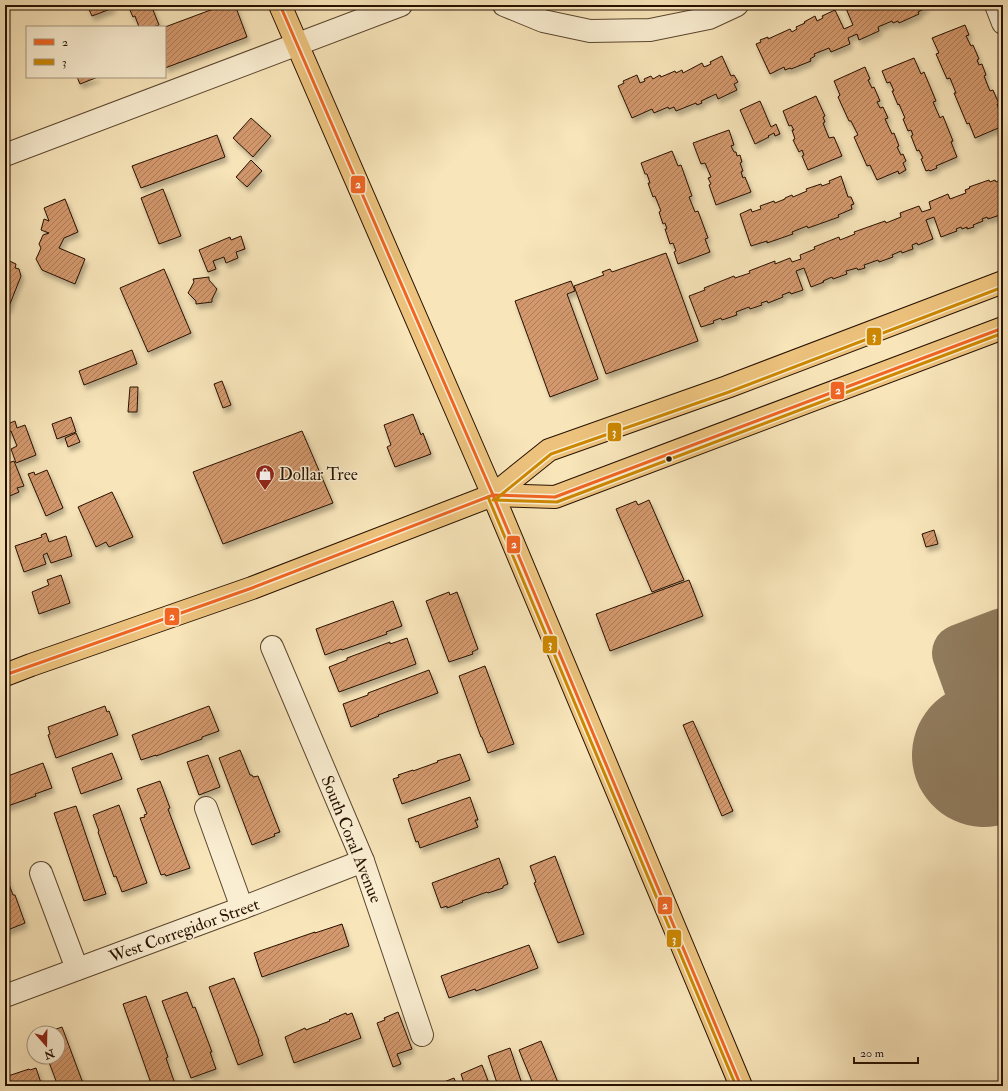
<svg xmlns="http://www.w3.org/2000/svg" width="1008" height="1091" font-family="'IM FELL Double Pica',serif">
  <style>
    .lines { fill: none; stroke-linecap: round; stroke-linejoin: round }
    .taxiway { stroke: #907b5d; stroke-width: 58 }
    .runway { stroke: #907b5d; stroke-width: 144 }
    .building { fill: url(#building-hatch); stroke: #271100; filter: url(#shadow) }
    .minor-casing { stroke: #5b462e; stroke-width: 24 }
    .major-casing { stroke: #271100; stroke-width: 24 }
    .minor { stroke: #faeed2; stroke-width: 22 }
    .major { stroke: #ecc27d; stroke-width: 22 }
    .bus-1-casing { stroke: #faeed2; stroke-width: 6 }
    .bus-2-casing { stroke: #faeed2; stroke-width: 6 }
    .bus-1 { stroke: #f26522; stroke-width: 3 }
    .bus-2 { stroke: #cd8800; stroke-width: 3 }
    .bus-dot { fill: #271100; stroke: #faeed2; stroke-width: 1.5 }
    .labels { text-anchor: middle; stroke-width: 3; stroke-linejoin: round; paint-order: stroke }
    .poi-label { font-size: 17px; fill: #271100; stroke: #faeed2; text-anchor: start }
    .street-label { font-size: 17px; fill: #271100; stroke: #faeed2 }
    .line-badge { stroke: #faeed2; stroke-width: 1.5 }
    .badge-label { font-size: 11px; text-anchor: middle; font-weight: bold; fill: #fff }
  </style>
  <defs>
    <pattern id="building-hatch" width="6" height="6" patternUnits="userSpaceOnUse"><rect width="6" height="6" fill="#d3986d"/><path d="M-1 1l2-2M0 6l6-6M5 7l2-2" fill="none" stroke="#ab7b57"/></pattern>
    <filter id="shadow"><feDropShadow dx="2.5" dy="4.5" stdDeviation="2" flood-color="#0004"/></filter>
  </defs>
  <rect width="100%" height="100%" fill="#f8e5ba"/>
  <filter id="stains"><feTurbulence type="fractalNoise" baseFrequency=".005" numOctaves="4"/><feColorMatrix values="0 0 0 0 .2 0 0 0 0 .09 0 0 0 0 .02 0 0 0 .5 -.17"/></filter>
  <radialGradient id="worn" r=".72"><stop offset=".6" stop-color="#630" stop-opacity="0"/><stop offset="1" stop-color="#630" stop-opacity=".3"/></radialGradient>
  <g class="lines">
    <!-- taxiway -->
    <path class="taxiway" d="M1003 637 961 653 1003 770"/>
    <!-- runway -->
    <path class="runway" d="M984 755 1003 748"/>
  </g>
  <!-- building -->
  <g class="building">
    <path d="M87 5H112L113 8 92 16Z"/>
    <path d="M131 5H151L159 25 153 27H139L135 16 133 17 129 8 132 7Z"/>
    <path d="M224 5H235L247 37 165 68V27Z"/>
    <path d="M846 5H929L923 8 924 9 918 12 919 14 899 23 898 21 893 23 892 21 878 27 879 31 859 40 857 34 848 38 850 44 831 52 829 48 814 54 815 56 810 59 811 61 791 69 790 68 785 70 784 67 770 74 756 44 761 42 760 40 768 37V39L790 29 792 32 797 29 796 27 805 23 804 22 815 16 817 21 823 18 822 16 835 10 844 29 853 25 845 6Z"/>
    <path d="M965 25 969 35 966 36 971 46 973 45 979 59 977 60 979 65 982 64 986 75 984 76 990 91 993 90 999 104H997L1000 113 1002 112 1003 114V126L975 138 969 123 967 124 954 93H956L950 78 947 79 936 54 939 53 932 38Z"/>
    <path d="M722 56 731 76 734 75 738 82 734 84 737 90 718 99 716 94 701 101 702 103 697 105 696 103 676 111 674 107 669 109 668 107 654 113 652 109 632 118 618 86 624 83 623 81 637 75 640 83 645 81 644 79 651 76 653 79 660 75 661 77 675 71 676 73 682 70 683 73 702 63 704 67 711 64 710 62Z"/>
    <path d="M914 58 921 74 924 72 936 101 933 102 940 118 943 116 953 141 951 142 957 157 936 166 937 168 930 171 929 170 926 171 921 159 923 158 919 150 917 151 911 136 913 135 911 130 908 131 903 119 905 118 899 104 898 105 892 91H894L890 82 887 83 882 71Z"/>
    <path d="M865 67 870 79 868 80 872 88 874 87 880 101 877 102 880 108 883 107 888 118 885 119 892 134 894 133 899 146 897 147 901 155 903 154 906 161 903 163 906 170 899 174 898 171 877 180 870 165 867 166 854 137 858 135 851 121H849L838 97 840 95 834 81Z"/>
    <path d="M77 77H98L80 84Z"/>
    <path d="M816 96 825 116 823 117 825 122 823 123 829 138 834 137 842 156 808 170 802 156 804 155 802 150 799 152 793 140 795 139 792 130H794L791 125 789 126 783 111Z"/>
    <path d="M760 101 771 127 776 124 780 134 775 136 774 133 768 136 769 137 755 144 740 110Z"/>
    <path d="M251 118 271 136 253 157 233 138Z"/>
    <path d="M729 130 734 145 731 146 734 152H736L737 156 740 155 742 162 740 163 743 171 741 172 743 178 745 177 751 192 716 205 709 185 711 184 708 178 711 177 705 163 701 164 693 143Z"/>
    <path d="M217 135 225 157 141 188 132 166Z"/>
    <path d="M672 151 678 166 681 165 692 196 689 197 695 212 698 211 708 238 705 239 710 252 678 264 674 252 676 251 673 243 670 244 665 229H667L665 223 663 224 659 212 661 211 655 196 653 197 648 183H650L647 174H645L641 163Z"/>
    <path d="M251 160 262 171 247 187 236 177Z"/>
    <path d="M841 176 848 197H851L854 204 851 205 852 209 838 215 839 217 808 228 807 226 792 232 793 234 767 243V241L751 246 740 214 751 209 752 212 761 209 760 206 774 201 775 203 785 199V198L792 195 793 197 807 191 806 189 821 184 822 186 830 183 829 181Z"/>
    <path d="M1003 179V214L988 219 987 217 982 219 983 221 973 225 974 227 967 229V227L962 229 961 227 956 229 957 231 941 237 934 217 926 220 933 239 918 245 917 243 912 245 913 249 902 253 901 251 892 255 893 257 879 262 878 260 864 265 865 268 858 270 857 268 846 271 847 274 833 279 832 277 823 281 824 282 811 287 804 268 796 271 803 290 791 294 790 292 782 295 783 297 768 303 767 301 761 303 762 305 750 309 749 307 736 312 737 315 722 320 721 318 713 321 714 323 701 327 689 296 705 290 704 288 734 276 735 278 750 273 749 271 775 261V264L790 258 792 262 801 259 800 255 815 249 814 247 839 237 840 240 855 234 854 232 885 221 886 223 901 217 900 213 919 206 922 212 931 209 929 202 948 194 950 199 966 193 965 190 970 188 969 187 989 180 990 182 995 180 996 182Z"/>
    <path d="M163 189 181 236 159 244 141 198Z"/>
    <path d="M65 199 78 232 64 238 59 248 85 259 75 284 42 270 36 259 41 248 39 244 43 235 49 233 41 230 44 219 49 221 44 208Z"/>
    <path d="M241 236 245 249 236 252 238 258 226 263 224 257 213 261 216 269 208 272 199 250 230 237 231 240Z"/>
    <path d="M666 253 698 341 606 374 574 286 604 275 602 272 610 269 612 272Z"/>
    <path d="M5 259 16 264 15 268 19 269 21 276 8 309 5 308Z"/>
    <path d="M164 269 191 333 148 352 120 288Z"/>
    <path d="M209 277V280L217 289 212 299V302L196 304V301L188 293 194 282 193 279Z"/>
    <path d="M571 281 575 291 567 294 598 379 550 397 515 301Z"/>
    <path d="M132 350 137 364 84 385 79 371Z"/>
    <path d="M222 381 231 405 223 408 214 384Z"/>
    <path d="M130 387H138L137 412H128Z"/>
    <path d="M413 414 421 435 423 433 431 454 395 467 387 447 391 445 384 425Z"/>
    <path d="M71 417 76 432 57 439 52 424Z"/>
    <path d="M15 421 17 428 25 425 36 455 16 463 11 449 17 446 11 431 5 433V425Z"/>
    <path d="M302 431 333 503 223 544 193 472Z"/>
    <path d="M76 433 80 442 68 447 65 438Z"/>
    <path d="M5 460H6L8 463 14 461 24 486 17 488 19 492 5 498Z"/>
    <path d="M47 470 63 508 46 516 28 474 34 472 35 475Z"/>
    <path d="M112 492 133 537 109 547 106 542 96 547 78 507Z"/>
    <path d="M649 500 684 580 652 592 616 509 636 501 638 505Z"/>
    <path d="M934 530 938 544 926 547 922 534Z"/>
    <path d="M46 533 49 542 66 536 72 556 51 563 47 553 43 555 46 564 24 572 15 546 42 537 41 535Z"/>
    <path d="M61 575 70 603 39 614 32 592 49 585 47 580Z"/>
    <path d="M689 580 703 616 610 651 596 614Z"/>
    <path d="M449 592 450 595 457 592 478 649 472 652 473 654 449 662 426 601Z"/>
    <path d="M393 601 402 626 386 632 387 634 342 650 341 649 325 655 316 629Z"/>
    <path d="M407 638 416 664 339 692 329 667 347 660V658L390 642V644Z"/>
    <path d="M485 666 514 744 488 753 482 737H481L459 676Z"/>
    <path d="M429 670 438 693 378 715 379 716 351 727 343 704 368 695V693Z"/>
    <path d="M105 706 107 712 109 711 118 735 56 758 48 735 50 734 48 727Z"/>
    <path d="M209 706 219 731 202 737V739L156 756V755L141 760 132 735Z"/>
    <path d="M693 721 733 811 722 816 683 725Z"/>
    <path d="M240 750 250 775H252L253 777 258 776 280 832 274 834 275 836 252 845 219 758Z"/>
    <path d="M112 753 122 779 81 794 72 768Z"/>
    <path d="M460 754 470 780 402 804 393 779 399 777 398 775 413 770V771L438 762 437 761Z"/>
    <path d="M208 755 220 787 199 795 187 762Z"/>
    <path d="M43 763 52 788 35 794 36 796 5 807V777Z"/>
    <path d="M160 781 170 808 168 809 190 868 166 876 165 874 161 875 140 818 145 817 144 815 147 814 137 789Z"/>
    <path d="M470 797 478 820H475L478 827 420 848 418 841 416 842 408 819Z"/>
    <path d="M119 805 147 883 122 892 116 876 114 877 98 832 99 831 93 815Z"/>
    <path d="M76 806 106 894 84 901 54 813Z"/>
    <path d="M555 856 584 934 558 943 534 883 536 882 530 866Z"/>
    <path d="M499 858 508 884 503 886V888L488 893 487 892 462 901 463 902 447 908V906L441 908 432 883Z"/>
    <path d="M5 874 13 895H15L25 923 5 931Z"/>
    <path d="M342 924 349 946 262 977 254 953 315 932V933Z"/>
    <path d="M529 945 538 968 476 991 475 989 449 998 441 976Z"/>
    <path d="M234 978 259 1041H258L263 1055 238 1065 209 987Z"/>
    <path d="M187 992 193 1008 195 1007 212 1052H210L216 1069 191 1078 162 1001Z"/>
    <path d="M146 996 168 1057 166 1058 175 1084 169 1086H152L123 1004Z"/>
    <path d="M398 1012 412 1049 397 1054 401 1064 393 1067 377 1023 385 1020 384 1018Z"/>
    <path d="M346 1013 347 1015 352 1013 361 1038 294 1063 285 1037 305 1028 306 1030 330 1021 329 1020Z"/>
    <path d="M62 1027 84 1086 86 1085V1086H58L47 1057H58V1033H45Z"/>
    <path d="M541 1041 559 1085 560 1084 561 1086H534L519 1050Z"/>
    <path d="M510 1048 522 1084V1086H498L488 1056Z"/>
    <path d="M482 1065 490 1086H465L461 1074Z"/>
    <path d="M36 1068 42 1086H9L5 1077 29 1069 30 1070Z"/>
    <path d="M454 1078 457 1086H434Z"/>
  </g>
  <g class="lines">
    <!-- minor casing -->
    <g class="minor-casing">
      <g id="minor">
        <path d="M504 5 543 21 590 31 650 30 709 18 737 5"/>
        <path d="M996 5 1003 23"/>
        <path d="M5 155 401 5"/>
        <path d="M272 647 363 861 422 1035"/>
        <path d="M206 808 242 908"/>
        <path d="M41 873 77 969"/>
        <path d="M5 996 242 908 363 861"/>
      </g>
    </g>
    <!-- major casing -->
    <g class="major-casing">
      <g id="major">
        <path d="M280 5 493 495 741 1086"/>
        <path d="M493 495 555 497 1003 328"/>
        <path d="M5 675 31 665 252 588 493 495 549 450 727 387 1003 282"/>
      </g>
    </g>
    <!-- minor -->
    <use href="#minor" class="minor"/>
    <!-- major -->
    <use href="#major" class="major"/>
    <!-- bus-1 casing -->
    <g class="bus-1-casing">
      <g id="bus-1">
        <path d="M280 5 493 495 741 1086"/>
        <path d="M5 675 252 588 493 495 555 497 1003 328"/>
      </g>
    </g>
    <!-- bus-2 casing -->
    <g class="bus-2-casing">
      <g id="bus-2">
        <path d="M488 497 736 1086"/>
        <path d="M496 499 551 454 729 392 1003 287"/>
        <path d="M493 500 557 502 1003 333"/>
      </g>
    </g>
    <!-- bus-1 -->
    <use href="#bus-1" class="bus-1"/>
    <!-- bus-2 -->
    <use href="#bus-2" class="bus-2"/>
  </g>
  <!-- icons -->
  <defs>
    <g id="shop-pin" transform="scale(1)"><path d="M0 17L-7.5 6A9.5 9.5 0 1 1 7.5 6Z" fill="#8f2418" stroke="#faeed2"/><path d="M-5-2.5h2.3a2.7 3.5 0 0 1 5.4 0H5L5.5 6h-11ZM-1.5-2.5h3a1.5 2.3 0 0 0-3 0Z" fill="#fff"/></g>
  </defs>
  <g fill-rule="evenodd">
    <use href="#shop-pin" x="265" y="474"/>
  </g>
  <!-- markers -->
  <circle class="bus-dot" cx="669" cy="459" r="3.5"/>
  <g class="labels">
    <!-- poi labels -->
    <g class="poi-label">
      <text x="279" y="480">Dollar Tree</text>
    </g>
    <!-- street labels -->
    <g class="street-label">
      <text transform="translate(352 839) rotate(68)" y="6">South Coral Avenue</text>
      <text transform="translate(184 930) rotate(-20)" y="6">West Corregidor Street</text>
    </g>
  </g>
  <g class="line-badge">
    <rect x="350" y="175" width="16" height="19" rx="4" fill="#f26522"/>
    <rect x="866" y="327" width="16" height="19" rx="4" fill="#cd8800"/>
    <rect x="830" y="381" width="15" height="19" rx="4" fill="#f26522"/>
    <rect x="607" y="422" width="15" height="20" rx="4" fill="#cd8800"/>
    <rect x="506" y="535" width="15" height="19" rx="4" fill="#f26522"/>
    <rect x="164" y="607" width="16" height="19" rx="4" fill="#f26522"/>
    <rect x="542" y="635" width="16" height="19" rx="4" fill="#cd8800"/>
    <rect x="657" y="896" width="16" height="19" rx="4" fill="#f26522"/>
    <rect x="666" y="929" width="16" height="19" rx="4" fill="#cd8800"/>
  </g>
  <g class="badge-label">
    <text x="358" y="188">2</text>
    <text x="874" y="340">3</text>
    <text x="838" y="394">2</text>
    <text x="614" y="436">3</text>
    <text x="514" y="548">2</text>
    <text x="172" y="620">2</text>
    <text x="550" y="648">3</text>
    <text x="665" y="909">2</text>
    <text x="674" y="943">3</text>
  </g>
  <!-- margin -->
  <rect width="1008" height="1091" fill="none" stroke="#f8e5ba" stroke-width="20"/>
  <rect x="6" y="6" width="996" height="1079" fill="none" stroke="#271100" stroke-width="2"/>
  <rect x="10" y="10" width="988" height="1071" fill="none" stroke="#271100"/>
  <!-- legend -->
  <rect x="26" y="26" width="140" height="52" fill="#faeed2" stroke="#a6967e"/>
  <rect x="34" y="39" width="20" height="6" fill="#f26522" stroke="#a6967e"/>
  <text x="62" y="46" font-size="12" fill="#271100">2</text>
  <rect x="34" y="59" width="20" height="6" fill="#cd8800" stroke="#a6967e"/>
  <text x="62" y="66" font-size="12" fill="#271100">3</text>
  <!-- north arrow -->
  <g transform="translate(46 1045) rotate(160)"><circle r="19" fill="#faeed2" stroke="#a6967e"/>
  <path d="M0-3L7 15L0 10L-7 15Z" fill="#8f2418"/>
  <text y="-6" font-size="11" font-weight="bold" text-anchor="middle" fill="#271100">N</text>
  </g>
  <!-- scale -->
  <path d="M854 1057v6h64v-6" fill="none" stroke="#271100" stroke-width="2"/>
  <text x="860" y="1057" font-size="12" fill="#271100" stroke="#faeed2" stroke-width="3" paint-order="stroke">20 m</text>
  <rect width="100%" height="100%" filter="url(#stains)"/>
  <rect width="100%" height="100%" fill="url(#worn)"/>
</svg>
